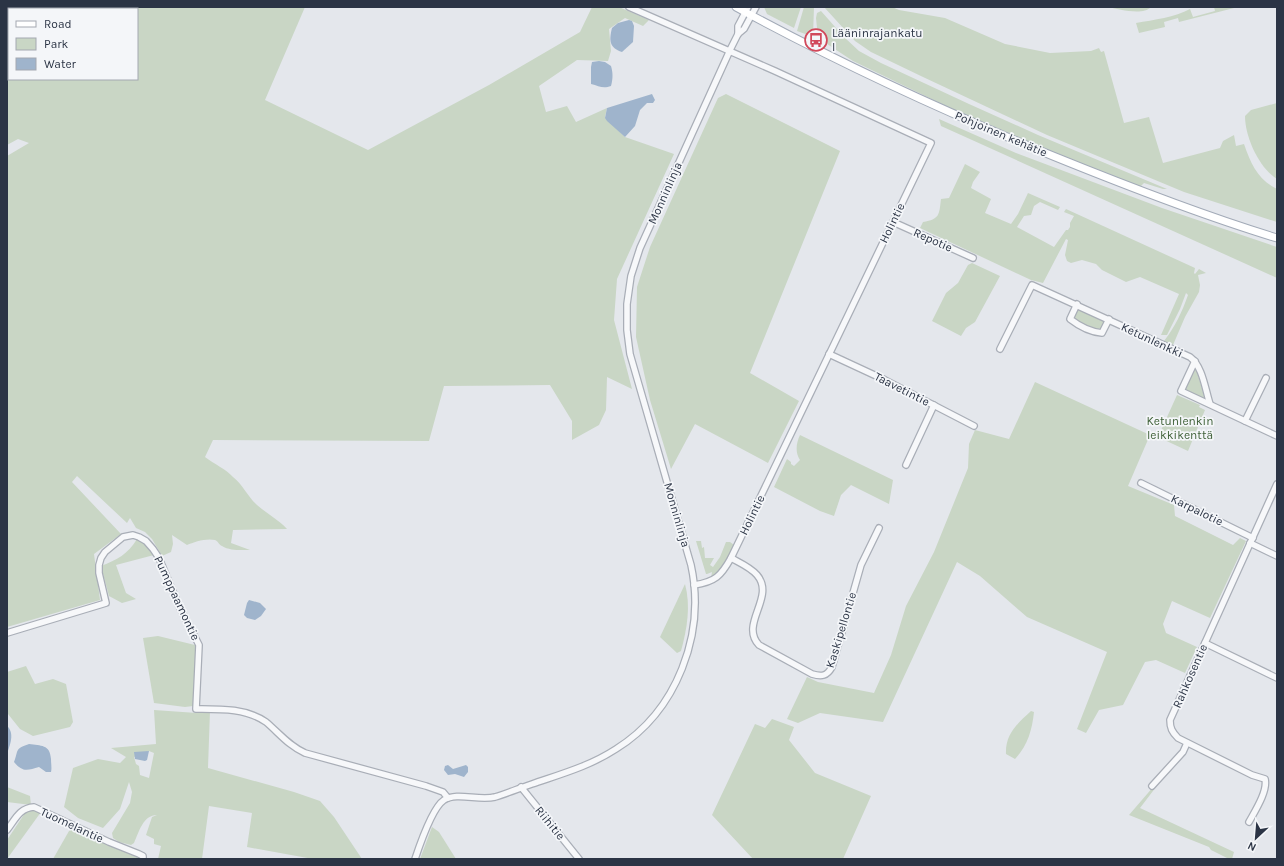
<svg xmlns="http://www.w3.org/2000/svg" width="1284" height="866" font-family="Karla,sans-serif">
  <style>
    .green { fill: #c9d6c5; fill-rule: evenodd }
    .water { fill: #9fb4cc }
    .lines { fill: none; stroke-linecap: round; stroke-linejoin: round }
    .minor-casing { stroke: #a9aeb7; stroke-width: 8 }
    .major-casing { stroke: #a3abb8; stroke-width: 9 }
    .minor { stroke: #f7f8fa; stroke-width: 5.5 }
    .major { stroke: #fff; stroke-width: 7 }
    .labels { text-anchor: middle; stroke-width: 3.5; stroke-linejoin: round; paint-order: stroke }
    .poi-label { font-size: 12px; fill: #2b3445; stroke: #f4f6f9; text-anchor: start }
    .street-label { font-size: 12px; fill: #2b3445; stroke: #f4f6f9 }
    .park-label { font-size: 12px; fill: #3f6138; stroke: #f4f6f9 }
  </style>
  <rect width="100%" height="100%" fill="#e4e7ec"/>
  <!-- green -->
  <g class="green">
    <path d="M7 7H305L265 100 368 150 489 85 580 32 592 7H619L649 20 643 26 625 18 609 29 611 51 608 61 577 60 539 86 546 112 567 106 576 122 607 108 605 117 625 137 674 154 617 279 614 320 632 389 607 377 606 410 599 425 572 440V421L550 385 444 386 429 441 213 440 205 457C214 464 226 469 233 477 243 485 248 497 257 505 267 514 278 519 287 529L233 530 231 543 250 550C241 550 230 551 222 546 219 545 218 541 215 540 206 538 194 542 187 545L172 535 173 544 171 552 162 556 152 539 145 532 136 528 130 518 127 523 77 476 72 482 121 534 94 554 100 600 7 627V156L29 143 18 139 7 145ZM9 9H137V79H9Z"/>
    <path d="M764 7H801L794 28 767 14Z"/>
    <path d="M804 7H814L813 36 808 35 797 31Z"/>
    <path d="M824 7H892L899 10 945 18 1005 44 1050 53 1091 51 1099 48 1101 52 1104 51 1124 123 1149 117 1163 163 1220 148 1223 141 1234 135 1236 146 1244 144C1251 164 1258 180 1277 189V222L1184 192 1047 135 923 77 871 52 855 41Z"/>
    <path d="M1108 7H1151C1143 16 1118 9 1108 7Z"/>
    <path d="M1214 7H1238L1179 22 1178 18 1164 22 1165 27 1139 33 1136 23C1154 20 1175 17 1190 9L1193 17 1215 11Z"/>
    <path d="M821 11 844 37 859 51 881 63 969 104 1038 135 1167 189H1163L1144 183 1140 187 1074 161 948 107 853 61 818 38 816 18 817 13Z"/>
    <path d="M726 94 840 151 750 373 799 401 768 463 695 424 671 469 650 400 636 337 637 287 650 247 718 98Z"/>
    <path d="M1277 103V179C1259 168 1245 137 1245 116L1251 110Z"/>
    <path d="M939 119 1016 153 1162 208 1277 247V278L941 126Z"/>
    <path d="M965 164 980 172 973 182 971 188 991 199 985 213 1011 224 1018 214 1028 193 1060 207 1058 210 1040 202 1034 206 1031 215 1024 216 1017 227 1054 247 1066 230H1068L1070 227V223L1074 216 1064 212 1066 209 1195 268 1194 273 1195 274 1199 269 1206 273 1198 275 1200 285 1199 292 1185 317 1173 345 1164 341C1175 327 1182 312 1188 295L1186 293 1180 309 1167 335H1161L1179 294 1140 277 1126 282 1102 270 1096 264 1082 260 1071 263 1067 261 1065 255 1068 240 1066 239 1043 283 1031 280 920 228 923 222C940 219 939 215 941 199L949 198Z"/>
    <path d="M972 263 1000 276 975 322 966 328 961 336 932 321 946 293 958 283 968 265Z"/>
    <path d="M1079 309 1103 319 1104 323 1101 328 1096 330 1076 320 1074 315Z"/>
    <path d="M1195 367 1196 368 1205 399 1185 389Z"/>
    <path d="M1035 382 1150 435 1128 486 1174 505 1175 516 1233 545 1240 538 1246 541 1210 618 1172 601 1163 624 1166 633 1197 647 1185 673 1156 660 1145 662 1123 705 1099 710 1086 733 1077 729 1107 652 1027 617 980 576 957 562 883 722 820 713 798 723 787 719 807 677 818 682 874 693 891 655 906 606 934 552 968 468 969 444 975 430 1009 439Z"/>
    <path d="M1177 395 1200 405 1199 407 1205 410 1188 451 1158 437Z"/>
    <path d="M800 435 893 480 889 504 851 485 841 495 834 516 820 511 774 487 787 459 791 462V464L794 466 800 460C795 453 796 443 800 435Z"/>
    <path d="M137 539 146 545 154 555 116 565 126 593 136 599 122 603 109 596 101 566C117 560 128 554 137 539Z"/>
    <path d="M696 541H701L702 548 704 547 705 558H714L710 565 713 567 720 557 726 542H730L734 545C729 557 723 571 711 578L712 572 707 574H706Z"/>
    <path d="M685 584C691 606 687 629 681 651L677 653 660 637Z"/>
    <path d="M158 636 195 645 197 649 193 706 185 707 154 703 143 638Z"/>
    <path d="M26 666 35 684 53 679 66 684 73 722 70 727 33 736 20 729 8 714 7 712V672Z"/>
    <path d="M154 710 197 713 210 711 208 768 294 792 320 801 334 817 362 859H313L247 847 252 813 209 806 202 859H158L161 846 154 844V839L146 835 152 817 157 815C143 815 139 832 134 843L131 845 119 842 113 838 112 833 130 803 132 792 129 782 120 809 103 828 78 818 64 807 73 768 98 759 120 763 126 757 111 748 156 744ZM149 751 154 753 149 778 140 775 139 766 136 764 134 757Z"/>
    <path d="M1031 711 1034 712C1032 730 1028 745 1015 759L1006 754C1005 734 1018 723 1031 711Z"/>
    <path d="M772 719 794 727 789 740 815 773 871 796 843 859H753L712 815 755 724 765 728Z"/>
    <path d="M1154 786 1156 787 1140 808 1234 852 1232 859H1229L1211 850 1209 847 1129 815Z"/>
    <path d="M7 787 30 796 31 805 7 802Z"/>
    <path d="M27 810 41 812 7 859V840Z"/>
    <path d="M432 827 439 832 456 859H420Z"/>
    <path d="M73 829 139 858V859H53L69 831Z"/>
  </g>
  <!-- water -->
  <g class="water">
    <path d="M629 20 632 21 634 26 633 42 622 52C609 48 609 40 612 28L618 23Z"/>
    <path d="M599 61 605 62 611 66C613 73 613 78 611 86 603 89 599 86 591 84V67L592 62Z"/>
    <path d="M652 94 655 100 653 103H647L640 110 635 126 625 137 607 121 605 118 607 108Z"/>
    <path d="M249 600 260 603 266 609 261 616 255 620 247 618 244 615 247 603Z"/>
    <path d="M7 726C15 733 10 745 7 754Z"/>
    <path d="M29 744C41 746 50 744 51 759 51 764 52 768 51 772H46L39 767C28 770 23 773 14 762 19 750 14 749 29 744Z"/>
    <path d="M149 751 147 760 145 761 135 759 134 752Z"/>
    <path d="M448 765 453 769 466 765 468 767V772L464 777 455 774 448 775 444 770 445 766Z"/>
  </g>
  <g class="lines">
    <!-- minor casing -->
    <g class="minor-casing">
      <g id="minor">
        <path d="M629 7 775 71 931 143 731 558C721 576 715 582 694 585"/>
        <path d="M738 34V26L748 7"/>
        <path d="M893 222 973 258"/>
        <path d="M1077 304 1070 319C1079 326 1091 332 1102 333L1109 319"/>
        <path d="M1000 349 1032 285 1190 357C1203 367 1205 389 1210 404"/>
        <path d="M829 354 885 380 974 426"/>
        <path d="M1195 361 1181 391 1277 436"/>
        <path d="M1245 421 1266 378"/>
        <path d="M906 465 934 405"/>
        <path d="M1141 483 1253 538"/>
        <path d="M1250 543 1277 556"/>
        <path d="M731 558C740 563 750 567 757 575 776 597 739 624 759 645L812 674C822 677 827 676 832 667L861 565 879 528"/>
        <path d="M7 633 106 603 99 573V565L101 558 105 552 123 537 133 535 139 537 146 541 153 549 159 558 179 606 199 645 196 709C219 709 246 708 266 722 279 733 289 746 305 753L426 786 443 792 448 798"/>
        <path d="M1205 643 1277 678"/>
        <path d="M1152 786 1183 752 1187 743"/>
        <path d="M521 787 579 859"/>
        <path d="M1249 822C1255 811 1268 791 1265 779L1252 775 1178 738C1172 732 1170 728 1170 720L1277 484"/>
        <path d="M7 830C15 820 19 808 34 807L109 842 139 854 143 856V859"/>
        <path d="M415 859C420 844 432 808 444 800 457 792 479 801 495 797 508 793 520 788 532 784 561 774 590 766 616 749 677 711 706 634 691 565L630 354 627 330V304L631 276 640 248 731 48 738 34 744 29 756 7"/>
      </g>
    </g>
    <!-- major casing -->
    <g class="major-casing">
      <path id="major" d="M736 7C839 63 945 112 1053 156 1127 186 1201 215 1277 238"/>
    </g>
    <!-- minor -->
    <use href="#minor" class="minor"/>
    <!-- major -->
    <use href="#major" class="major"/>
  </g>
  <!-- icons -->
  <defs>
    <g id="bus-ring" transform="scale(1.15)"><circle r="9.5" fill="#f4f6f9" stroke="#d1495b" stroke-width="1.5"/><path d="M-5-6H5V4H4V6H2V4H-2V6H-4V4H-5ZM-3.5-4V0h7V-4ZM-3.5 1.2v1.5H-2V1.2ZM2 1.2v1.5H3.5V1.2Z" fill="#d1495b"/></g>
  </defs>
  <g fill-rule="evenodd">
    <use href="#bus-ring" x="816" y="40"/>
  </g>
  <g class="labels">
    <!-- poi labels -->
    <g class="poi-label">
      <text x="832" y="37">Lääninrajankatu<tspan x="832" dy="14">I</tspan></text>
    </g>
    <!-- street labels -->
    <g class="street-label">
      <text transform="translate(1001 134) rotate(23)" y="4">Pohjoinen kehätie</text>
      <text transform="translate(665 193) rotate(-66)" y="4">Monninlinja</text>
      <text transform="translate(892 223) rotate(-64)" y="4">Holintie</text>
      <text transform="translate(933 240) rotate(24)" y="4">Repotie</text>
      <text transform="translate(1152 340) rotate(25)" y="4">Ketunlenkki</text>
      <text transform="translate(902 389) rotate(27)" y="4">Taavetintie</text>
      <text transform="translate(1197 510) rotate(26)" y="4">Karpalotie</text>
      <text transform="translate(677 515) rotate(74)" y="4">Monninlinja</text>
      <text transform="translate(752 515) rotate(-64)" y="4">Holintie</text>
      <text transform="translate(177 598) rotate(65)" y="4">Pumppaamontie</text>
      <text transform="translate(841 630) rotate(-73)" y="4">Kaskipellontie</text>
      <text transform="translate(1190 676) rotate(-66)" y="4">Rahkosentie</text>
      <text transform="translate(550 823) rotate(51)" y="4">Riihitie</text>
      <text transform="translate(72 825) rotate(25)" y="4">Tuomelantie</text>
    </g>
    <!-- park labels -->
    <g class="park-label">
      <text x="1180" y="425">Ketunlenkin<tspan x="1180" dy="14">leikkikenttä</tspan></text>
    </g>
  </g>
  <!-- border -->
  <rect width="1284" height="866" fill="none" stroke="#2b3445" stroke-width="16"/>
  <!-- legend -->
  <rect x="8" y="8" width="130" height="72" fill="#f4f6f9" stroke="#a4a8b1"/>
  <rect x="16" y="21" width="20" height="6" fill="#ffffff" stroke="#a4a8b1"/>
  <text x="44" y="28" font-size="12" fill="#2b3445">Road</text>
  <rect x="16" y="38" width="20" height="12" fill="#c9d6c5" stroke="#a4a8b1"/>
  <text x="44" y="48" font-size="12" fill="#2b3445">Park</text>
  <rect x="16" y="58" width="20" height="12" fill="#9fb4cc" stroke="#a4a8b1"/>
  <text x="44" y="68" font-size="12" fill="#2b3445">Water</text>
  <!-- north arrow -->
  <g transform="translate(1256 838) rotate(206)" stroke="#f4f6f9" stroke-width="3" paint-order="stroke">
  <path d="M0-3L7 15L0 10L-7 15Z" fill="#2b3445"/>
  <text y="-6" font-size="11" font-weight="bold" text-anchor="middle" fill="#2b3445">N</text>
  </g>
</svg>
